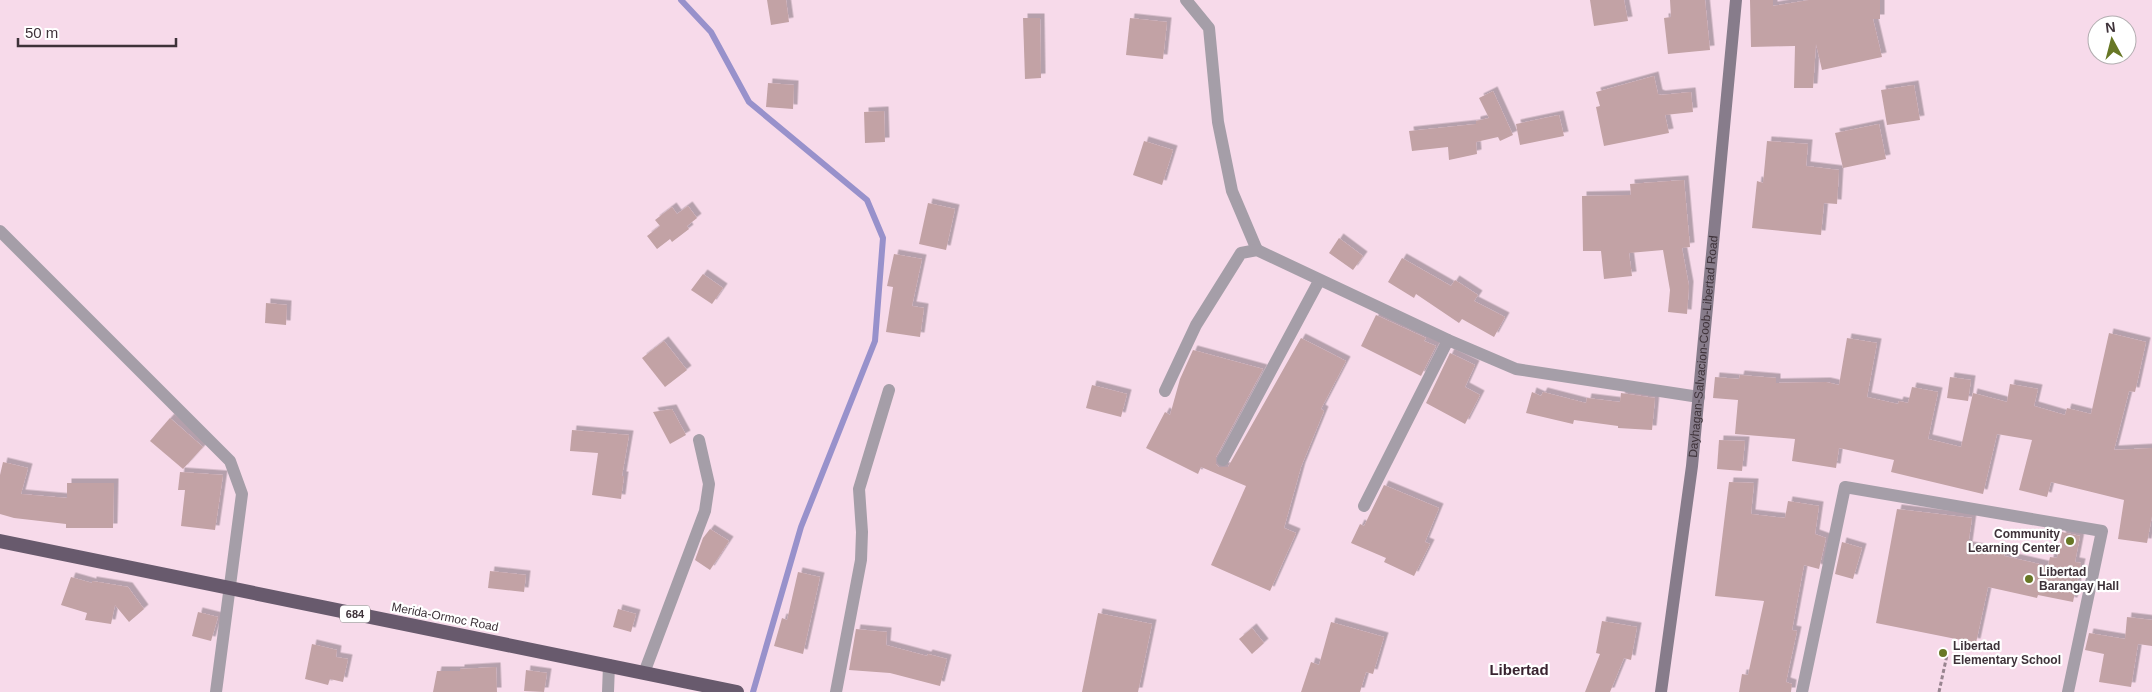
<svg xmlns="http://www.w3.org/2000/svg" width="2152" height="692" font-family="Helvetica,sans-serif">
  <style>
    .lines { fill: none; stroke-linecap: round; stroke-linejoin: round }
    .stream { stroke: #9891cb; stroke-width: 6 }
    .building { fill: #c2a2a5; filter: url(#shadow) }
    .path { stroke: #98848f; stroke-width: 3; stroke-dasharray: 4 2.5; stroke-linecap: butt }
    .minor { stroke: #a59ea8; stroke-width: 12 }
    .secondary { stroke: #877c8b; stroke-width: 12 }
    .trunk { stroke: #685a6d; stroke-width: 14 }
    .poi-dot { fill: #677725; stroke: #fff; stroke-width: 2 }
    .labels { text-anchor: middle; stroke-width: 4.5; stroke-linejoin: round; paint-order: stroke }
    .shield { fill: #fff; stroke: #787074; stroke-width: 1 }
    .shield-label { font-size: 11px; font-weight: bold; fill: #3e3239 }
    .street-label { font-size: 12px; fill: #3e3239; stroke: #fff }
    .poi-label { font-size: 12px; font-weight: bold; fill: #3e3239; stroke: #fff; text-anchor: start }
    .quarter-label { font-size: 15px; font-weight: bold; fill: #38232f; stroke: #fff }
  </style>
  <defs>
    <filter id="shadow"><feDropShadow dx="4.5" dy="-4.5" stdDeviation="0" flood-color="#0004"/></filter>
  </defs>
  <rect width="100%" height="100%" fill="#f7daea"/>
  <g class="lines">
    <!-- stream -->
    <path class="stream" d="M681 0 711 32 749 102 867 200 883 238 875 341 801 527 753 692"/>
  </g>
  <!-- building -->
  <g class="building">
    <path d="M767 0H786L789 22 771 25Z"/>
    <path d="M1590 0H1624L1628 21 1594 26Z"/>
    <path d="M1670 0H1705L1710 50 1668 54 1664 18 1671 17Z"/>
    <path d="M1750 0H1773V6L1809 0H1880V19H1873L1882 57 1822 70 1816 44 1813 88H1794L1795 46 1751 47Z"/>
    <path d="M1023 18H1040L1041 78 1025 79Z"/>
    <path d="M1130 18 1167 22 1163 59 1126 55Z"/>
    <path d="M1654 76 1658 94 1661 95 1691 92 1693 112 1665 115 1669 133 1604 146 1596 107 1600 106 1596 92Z"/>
    <path d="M768 83 794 85 793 109 766 107Z"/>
    <path d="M1914 85 1920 120 1887 125 1881 90Z"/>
    <path d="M1493 91 1513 135 1500 141 1498 137 1476 142 1477 154 1449 160 1448 147 1412 151 1409 131 1476 124V121L1489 118 1479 98Z"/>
    <path d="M884 111 885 142 865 143 864 112Z"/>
    <path d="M1559 115 1564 136 1520 145 1516 124Z"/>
    <path d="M1879 124 1886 159 1843 168 1835 133Z"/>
    <path d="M1144 141 1173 150 1162 185 1133 175Z"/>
    <path d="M1767 141 1808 144 1806 166 1839 170 1837 204 1824 203 1821 235 1752 228 1757 181 1763 183Z"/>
    <path d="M1684 180 1690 247 1682 248 1689 286 1687 314 1668 312 1670 290 1663 250 1629 253 1632 276 1604 279 1601 251H1583L1582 196 1631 195 1630 184Z"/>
    <path d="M928 203 955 209 946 250 919 244Z"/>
    <path d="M688 206 697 218 687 226 689 229 672 242 670 239 657 249 647 236 660 226 655 220 672 207 677 214Z"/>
    <path d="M1339 238 1363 256 1353 270 1329 253Z"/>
    <path d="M894 254 922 259 912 306 924 308 920 337 886 332 893 287 887 286Z"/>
    <path d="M1402 258 1451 286 1455 280 1478 295 1474 301 1505 317 1494 337 1462 319 1459 323 1416 294 1414 298 1388 282Z"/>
    <path d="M703 274 723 288 712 304 691 290Z"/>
    <path d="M266 303 287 305 286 325 265 323Z"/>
    <path d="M1376 315 1426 338 1424 341 1436 346 1421 376 1361 346Z"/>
    <path d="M2109 333 2146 342 2135 392 2129 391 2114 450 2152 448V516L2147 543 2118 539 2124 500 2051 482 2047 497 2019 490 2032 440 1997 434 1983 494 1891 472 1894 460 1839 448 1836 468 1792 461 1795 439 1735 434 1738 400 1713 398 1715 377 1739 379 1740 375 1776 378V383L1826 382 1839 385 1847 338 1877 343 1867 397 1898 404 1899 401 1908 403 1912 387 1938 392 1928 439 1961 447 1973 393 2007 402 2010 384 2038 389 2034 406 2065 415 2067 408 2091 414Z"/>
    <path d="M1301 338 1346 361 1321 409 1324 411 1301 467 1284 528 1296 533 1270 591 1211 565 1246 486 1201 467 1198 474 1146 448 1165 412 1170 415 1180 379 1193 350 1263 369 1216 457V464L1219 467H1228Z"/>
    <path d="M664 341 687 370 665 387 642 358Z"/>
    <path d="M1450 353 1475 365 1465 387 1480 395 1465 424 1426 403Z"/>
    <path d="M1950 377 1971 380 1968 401 1947 398Z"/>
    <path d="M1092 385 1127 394 1121 417 1086 408Z"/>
    <path d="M1532 392 1541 396 1543 392 1586 403 1587 398 1620 402 1621 393 1655 398 1652 430 1618 428V426L1574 420 1573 424 1526 413Z"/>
    <path d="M672 409 686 435 670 444 653 412Z"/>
    <path d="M170 418 203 447 183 469 150 441Z"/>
    <path d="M572 430 629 435 622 476H624L621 499 592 495 598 453 570 451Z"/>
    <path d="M1719 440 1745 441 1742 471 1717 469Z"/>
    <path d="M3 462 28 468 21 494 67 498V483H114L113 528H66V524L14 518 0 514V475Z"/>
    <path d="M180 472 223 475 215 530 181 526 185 490H178Z"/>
    <path d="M1729 482 1754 483 1751 514 1785 518 1788 501 1819 506 1815 534 1826 538 1819 569 1804 565 1792 630 1797 631 1786 682 1792 684 1791 692H1739L1742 674 1748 675 1764 601 1715 596Z"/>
    <path d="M1384 485 1439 508 1425 542 1430 544 1414 576 1384 562 1386 558 1351 543 1360 524 1364 526Z"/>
    <path d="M1897 509 1972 518 1968 546 2005 552 2004 556 2048 566 2050 557 2057 558 2062 532 2080 536 2075 562 2081 563 2073 602 2038 595 2037 598 1988 587 1976 643 1876 623Z"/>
    <path d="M710 529 729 541 710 570 695 560 703 538Z"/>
    <path d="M1842 542 1862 548 1853 579 1835 574Z"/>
    <path d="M490 571 526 575 524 592 488 588Z"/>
    <path d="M798 572 820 577 803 654 774 646 782 618 787 620Z"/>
    <path d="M71 577 92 583V581L128 587 144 609 129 622 115 605 111 624 85 620 87 613 61 605Z"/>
    <path d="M618 609 636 614 631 632 613 627Z"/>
    <path d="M198 612 218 617 211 641 192 636Z"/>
    <path d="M1098 613 1152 624 1138 692H1082Z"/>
    <path d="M2127 617 2152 620V646L2138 644 2131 687 2099 682 2104 654 2085 650 2089 633 2125 639Z"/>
    <path d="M1602 621 1637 627 1631 660 1624 658 1610 692H1585L1600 654 1596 653Z"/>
    <path d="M1331 622 1384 637 1373 674 1366 672 1360 692H1301L1311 662 1319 665Z"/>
    <path d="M1252 628 1264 643 1252 654 1239 639Z"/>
    <path d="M856 629 887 632 886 645 927 656 928 654 947 659 940 686 890 673 849 670Z"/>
    <path d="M312 644 337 650 336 657 348 659 343 682 330 679 328 685 305 679Z"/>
    <path d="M496 667 497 692H433L437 671H460V669Z"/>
    <path d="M526 670 547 673 544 692 524 691Z"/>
  </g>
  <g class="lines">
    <!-- path -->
    <path class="path" d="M1939 692 1947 655"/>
    <!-- minor -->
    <g class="minor">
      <path d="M1186 0 1209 28 1218 122 1232 191 1257 250"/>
      <path d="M0 231 230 461 242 494 216 692"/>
      <path d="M1165 391 1196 325 1241 253 1257 250 1448 340 1516 369 1699 397"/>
      <path d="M1223 460 1319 281"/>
      <path d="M1364 506 1448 340"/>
      <path d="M644 673 705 511 709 484 699 440"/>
      <path d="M608 692 609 665"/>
      <path d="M836 692 861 560 862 532 859 489 889 390"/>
      <path d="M1802 692 1845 487 2102 531 2068 692"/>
    </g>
    <!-- secondary -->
    <path class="secondary" id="s1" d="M1661 692 1692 466 1736 0"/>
    <!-- trunk -->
    <path class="trunk" d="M0 541 737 692"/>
  </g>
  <!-- markers -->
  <g class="poi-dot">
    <circle cx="2070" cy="541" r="5"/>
    <circle cx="2029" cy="579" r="5"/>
    <circle cx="1943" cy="653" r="5"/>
  </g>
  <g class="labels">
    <!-- shield labels -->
    <rect class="shield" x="340" y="605.5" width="30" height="17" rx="4"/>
    <g class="shield-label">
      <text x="355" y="618">684</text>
    </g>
    <!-- street labels -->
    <g class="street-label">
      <text dy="4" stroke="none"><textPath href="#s1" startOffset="348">Dayhagan-Salvacion-Coob-Libertad Road</textPath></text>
      <text transform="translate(445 617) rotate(11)" y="4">Merida-Ormoc Road</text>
    </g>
    <!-- poi labels -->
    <g class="poi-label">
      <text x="2060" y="538" text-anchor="end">Community<tspan x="2060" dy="14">Learning Center</tspan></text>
      <text x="2039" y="576">Libertad<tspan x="2039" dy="14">Barangay Hall</tspan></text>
      <text x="1953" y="650">Libertad<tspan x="1953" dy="14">Elementary School</tspan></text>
    </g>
    <!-- quarter labels -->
    <g class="quarter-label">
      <text x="1519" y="675">Libertad</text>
    </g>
  </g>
  <!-- north arrow -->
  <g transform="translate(2112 40) rotate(353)"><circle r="24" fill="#ffffff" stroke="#b2adb0"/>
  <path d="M0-4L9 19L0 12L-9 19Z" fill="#677725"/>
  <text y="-8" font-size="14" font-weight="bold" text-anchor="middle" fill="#3e3239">N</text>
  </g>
  <!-- scale -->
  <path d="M18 38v8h158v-8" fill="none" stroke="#3e3239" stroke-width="2.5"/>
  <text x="25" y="38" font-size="15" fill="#3e3239" stroke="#ffffff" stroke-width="4" paint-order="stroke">50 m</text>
</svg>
